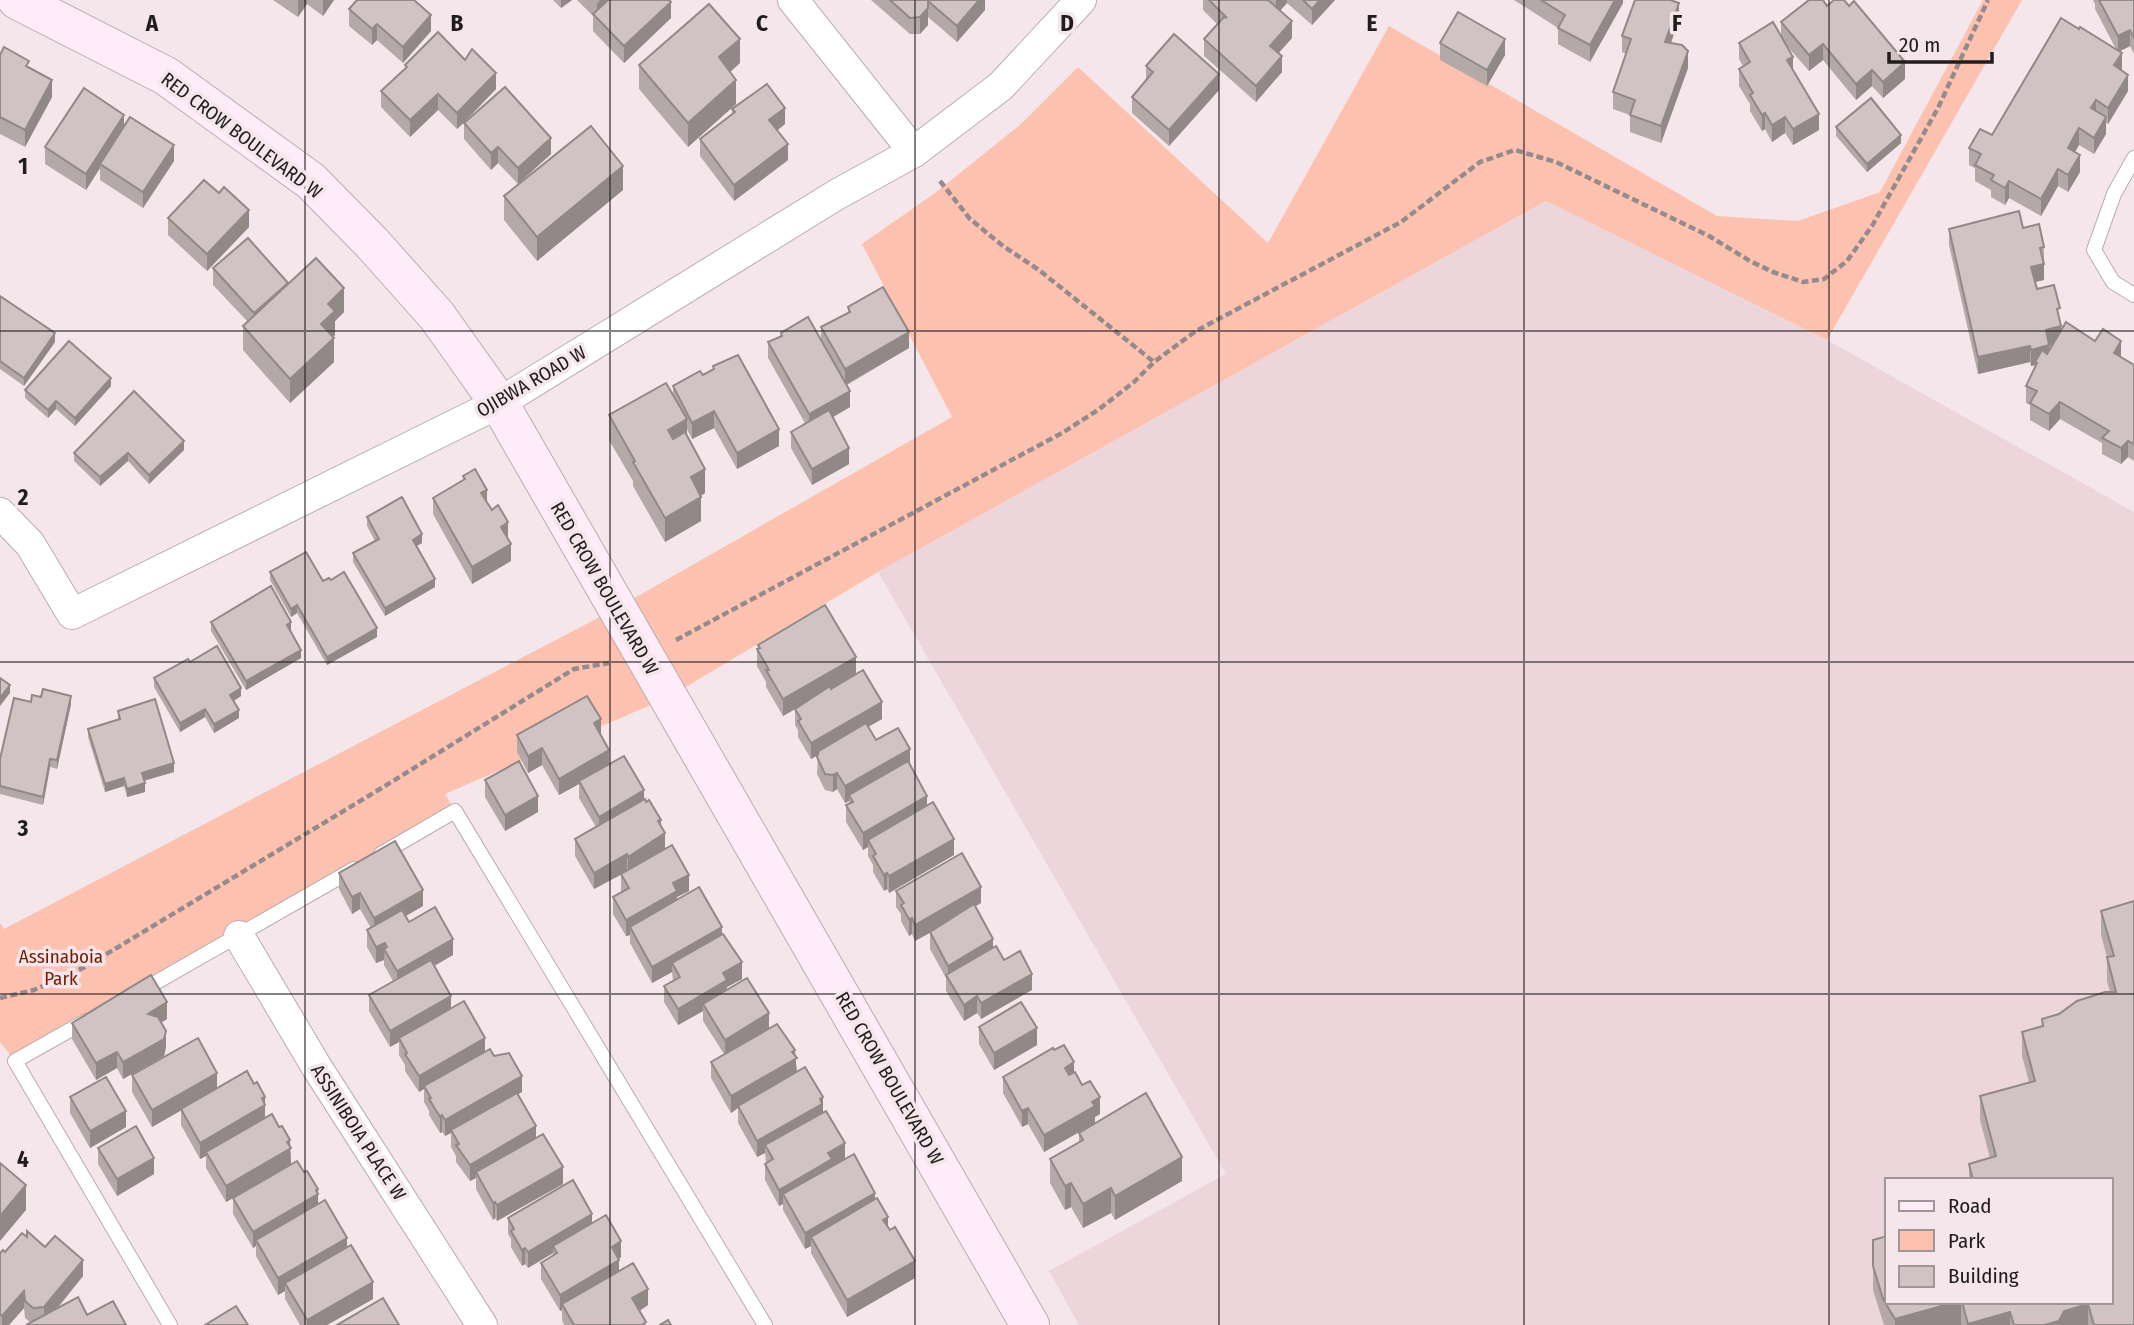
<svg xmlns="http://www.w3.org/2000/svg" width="2134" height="1325" font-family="'Fira Sans Condensed',sans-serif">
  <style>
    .built { fill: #ecd6dc; fill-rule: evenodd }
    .green { fill: #fdc1af }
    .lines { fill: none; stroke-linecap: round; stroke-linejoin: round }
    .lane-casing { stroke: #baadb1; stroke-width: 16 }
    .street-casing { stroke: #baadb1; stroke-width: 32 }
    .secondary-casing { stroke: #baadb1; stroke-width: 40 }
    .path { stroke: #958b8d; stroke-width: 4.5; stroke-dasharray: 7 3.5; stroke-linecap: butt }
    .lane { stroke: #fff; stroke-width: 14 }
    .street { stroke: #fff; stroke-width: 30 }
    .secondary { stroke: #feecf8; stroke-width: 38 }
    .wall { fill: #b4a8a8 }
    .shaded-wall { fill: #928888 }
    .building { fill: #d1c3c3; stroke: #928888; stroke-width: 2 }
    .grid { fill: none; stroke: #211c1d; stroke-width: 2; stroke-opacity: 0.55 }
    .labels { text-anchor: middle; stroke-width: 7; stroke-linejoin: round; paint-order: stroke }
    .street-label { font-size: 19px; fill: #211c1d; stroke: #f4e6ea }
    .park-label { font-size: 19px; fill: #761d00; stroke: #f4e6ea }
    .grid-label { font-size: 23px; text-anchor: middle; font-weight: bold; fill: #211c1d; stroke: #f4e6ea; stroke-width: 7; stroke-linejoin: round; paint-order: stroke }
  </style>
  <rect width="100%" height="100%" fill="#f4e6ea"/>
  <!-- built -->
  <path class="built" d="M1546 201 1827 340 2134 512V1325H1079L1049 1271 1226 1174 878 572ZM1887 1180H2111V1302H1887Z"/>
  <!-- green -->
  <path class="green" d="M1983 0H2022L1827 340 1546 201 878 572 669 697 445 794 455 811 15 1061 0 1042V923L4 929 617 608 952 417 862 244 935 193 1020 125 1078 67 1268 243 1389 26 1717 216 1798 221 1880 192Z"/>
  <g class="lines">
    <!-- lane casing -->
    <g class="lane-casing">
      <g id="lane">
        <path d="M2134 158 2114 194 2094 250 2113 282 2134 295"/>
        <path d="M381 854 455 811 765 1325"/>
        <path d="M141 991 354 869"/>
        <path d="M86 1021 15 1061 170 1325"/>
      </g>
    </g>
    <!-- street casing -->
    <g class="street-casing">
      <g id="street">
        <path d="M793 0 914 152"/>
        <path d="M0 513 30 544 72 614 499 403 836 195 914 152 1001 86 1081 0"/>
        <path d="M239 936 316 1066 482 1325"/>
      </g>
    </g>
    <!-- secondary casing -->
    <g class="secondary-casing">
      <path id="secondary" d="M17 0 166 76 311 181 372 243 437 316 499 403 1030 1325"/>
    </g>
    <!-- path -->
    <g class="path">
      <path d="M940 181 970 219 1003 246 1039 270 1154 362"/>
      <path d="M676 640 1062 433 1098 410 1134 382 1154 362 1196 331 1401 222 1480 162 1515 150 1556 162 1709 236 1750 261 1773 272 1803 282 1824 279 1847 261 1872 226 1938 108 1988 0"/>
      <path d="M0 998 34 990 85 967 380 789 574 669 609 663"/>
    </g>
    <!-- lane -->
    <use href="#lane" class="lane"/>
    <!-- street -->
    <use href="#street" class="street"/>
    <!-- secondary -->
    <use href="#secondary" class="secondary"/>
  </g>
  <!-- wall -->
  <g class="wall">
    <path d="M273 0H334L323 16 307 4 298 17Z"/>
    <path d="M553 0H572L561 8Z"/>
    <path d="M577 0H669L671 18 624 63 593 31V16Z"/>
    <path d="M871 0H985V10L957 42 928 17V25L920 34H910Z"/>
    <path d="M1203 0H1335L1312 25 1287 3 1280 11 1292 38 1279 53 1282 72 1256 102 1204 56V39L1217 24 1203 10Z"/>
    <path d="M1514 0H1623V3L1590 62 1558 44V28Z"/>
    <path d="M2093 0H2134V54L2130 46 2119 52 2121 70 2128 91 2108 124 2106 123V134L2094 154 2079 145 2075 152 2080 172 2068 192 2058 186 2041 216 2009 198 2005 205 1991 197V190L1975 181V168L1969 165V148L1992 135 2117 51 2095 9V4Z"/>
    <path d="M1827 6 1905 79 1883 98 1872 86 1856 100 1823 60 1809 71 1787 46 1793 71 1819 130 1793 145 1785 133 1772 142 1765 129 1762 131 1750 111V104L1739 86V69L1743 66 1739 59V43L1781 36V22Z"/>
    <path d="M349 9 431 31 403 63 377 40 372 45 349 26Z"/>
    <path d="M1679 20 1671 43 1688 68 1661 143 1630 132V115L1613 109V92L1626 54 1622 52V36Z"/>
    <path d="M1440 43 1505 55 1487 86 1440 60Z"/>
    <path d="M0 55 29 68 52 97 25 147 0 134Z"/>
    <path d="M465 60 496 89 465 122 551 154 518 184 498 163 491 170 464 139V123L457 129 438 110 410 137 381 107V91L405 69V65Z"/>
    <path d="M740 63 730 72 736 104 688 147 639 89V65Z"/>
    <path d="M1146 66 1219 90 1169 146 1132 113V97L1146 80Z"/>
    <path d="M732 109 785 124 777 130 788 160 734 201 700 156V139L732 114Z"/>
    <path d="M124 126 174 161 143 208 100 180V168L86 190 45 164V147Z"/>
    <path d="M1836 127 1901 143 1867 172 1836 136Z"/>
    <path d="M623 190 537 261 504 220V196Z"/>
    <path d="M168 218 249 227 207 271 168 235Z"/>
    <path d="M2023 228 2044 247V280L2035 282 2037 289 2060 319 2061 330 2134 365V461L2128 457 2121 464 2102 454V443L2060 419 2049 431 2030 420V405L2026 403V386L2035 368V365L2031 366 2030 362 1978 374 1949 245V229Z"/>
    <path d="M213 268 288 285 344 312 335 321V335L333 337 334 362 290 403 243 350V326L248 322 213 285Z"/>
    <path d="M0 296 55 342 24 386 0 369Z"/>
    <path d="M848 307 909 348 847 385 850 407 833 417 849 464 812 485 791 448V432L805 423 768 358V342L781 336V333L821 340V327L848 313Z"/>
    <path d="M713 366 779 446 737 469 714 428 692 439 687 429V435L705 493 701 496V521L665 542 633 486V481L609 440V415L673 395V386L703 375 713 369Z"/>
    <path d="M111 386 75 426 56 409 48 418 25 398V390Z"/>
    <path d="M184 450 149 484 128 461 100 486 74 461V453Z"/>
    <path d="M463 476 487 502 508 538 511 561 472 584 433 514V498L463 481Z"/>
    <path d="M367 517 422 543 416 546 435 587 385 616 353 562V553L375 541 367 526Z"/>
    <path d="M270 572 323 581 331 580 377 637 327 665 297 613 291 617 270 580Z"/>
    <path d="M211 622 291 630 290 631 301 658 246 690 211 631Z"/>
    <path d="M758 645 856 674 831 688 882 719 868 727 876 740 910 765 927 806 954 855 889 893 887 889 884 891 873 872V865L868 856V847L863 850 846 822V805L849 804V801L845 803 837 789 833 792 825 790 817 774 818 755 811 759 798 737V730L795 725V709L801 705 783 716 766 687V682L757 666V649L758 648Z"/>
    <path d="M190 662 241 696 234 701 239 718 214 733 205 717 180 732 154 687V678Z"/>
    <path d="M41 697 71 704 57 769 50 767 43 805 0 794V759L31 702Z"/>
    <path d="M118 711 174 772 144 781 145 792 127 797 124 786 105 792 88 737V729L118 720Z"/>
    <path d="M517 735 601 736 609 764 644 800 661 826 665 849 689 891 677 897V900L722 934 742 979 727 987V990L769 1028 795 1057 797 1072 823 1113 845 1159 875 1199 888 1228 915 1278 847 1317 811 1253V1246L805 1249 783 1210V1204L779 1206 765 1180V1164L766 1163 765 1153 757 1157 738 1123V1108L731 1113 711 1078V1062L724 1054 703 1021V1011L678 1025 664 1002V986L673 981 672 972 652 983 630 943V935L626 936 613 914V897L622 893 621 891V875L594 889 575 856V839L596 827 579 798V784L559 795 542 765 528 773 517 752Z"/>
    <path d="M485 780 538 812 505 831 485 797Z"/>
    <path d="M339 873 423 906 406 916 409 922 453 955 434 966 451 1008 485 1051 494 1056 522 1092 518 1094 536 1138 563 1184 497 1221 495 1218 493 1220 476 1189V1178L470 1181 456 1162V1156L451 1147V1133L445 1136 442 1132 440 1133 429 1115V1111L424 1102V1089L419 1092 405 1071V1065L399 1055V1042L390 1047 369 1011V995L393 981 384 965V960L376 963 367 947V930L371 928 360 909 352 914 339 889Z"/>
    <path d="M896 891 981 903 975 906 993 948 1032 990 981 1019 977 1013 964 1021 946 991V978L930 949V933L915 941 912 934 909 936 901 921V914L896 907Z"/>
    <path d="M2134 901V1325H1884L1873 1290V1240L1887 1302 2111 1180H1969V1164L1990 1158 1980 1120V1096L2029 1082 2022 1056V1032L2042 1026V1019L2059 1014 2110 992 2107 981V957L2101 935V911Z"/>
    <path d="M167 1019 161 1023 166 1047 164 1056 123 1079 117 1068 96 1080 72 1039V1023Z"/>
    <path d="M979 1027 1037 1045 994 1070 979 1044Z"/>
    <path d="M1074 1073 1100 1114 1095 1117V1123L1044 1152 1028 1124 1022 1127 1003 1093V1077Z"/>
    <path d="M132 1075 217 1088 254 1084 265 1097V1118L290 1147 291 1164 304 1172 318 1189V1204L347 1247 373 1299 327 1325H300L285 1299V1291L278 1295 256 1256V1246L253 1248 233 1214V1198L257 1184 226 1202 206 1168V1156L200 1159 181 1125V1110L152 1127 132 1092Z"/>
    <path d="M70 1097 126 1127 90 1148 70 1113Z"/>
    <path d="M1079 1133 1182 1181 1115 1220 1111 1213 1083 1228 1071 1207 1065 1210 1050 1183V1159L1079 1142Z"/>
    <path d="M98 1148 154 1174 117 1196 98 1164Z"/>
    <path d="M508 1218 592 1223 621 1257 619 1259V1271L648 1305 640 1311 646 1325H564L562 1320V1310L560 1311 541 1279V1263L553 1255V1253L528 1268 525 1264 522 1266 511 1247V1239L508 1234Z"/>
    <path d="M27 1237 45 1247 83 1276 57 1309 126 1325 31 1323 25 1318 24 1308 9 1325H0V1253L5 1252Z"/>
  </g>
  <!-- shaded-wall -->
  <g class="shaded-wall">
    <path d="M298 0H307V4L298 17Z"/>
    <path d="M323 0H334L323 16Z"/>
    <path d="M561 0H572L561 8Z"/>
    <path d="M600 0H616L597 20V4Z"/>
    <path d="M979 0H985V10L957 42V26Z"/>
    <path d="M1276 0H1287V3L1276 15Z"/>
    <path d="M1320 0H1335L1312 25V9Z"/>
    <path d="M1615 0H1623V3L1590 62V45Z"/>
    <path d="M671 2V18L624 63V46Z"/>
    <path d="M1679 3V20L1665 59V42Z"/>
    <path d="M928 8V25L920 34V17Z"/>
    <path d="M431 15V31L403 63V47Z"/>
    <path d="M1292 21V38L1270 62V46Z"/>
    <path d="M377 24V40L372 45V29Z"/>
    <path d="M2130 30V46L2118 52V36Z"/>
    <path d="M740 39V63L719 82V57Z"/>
    <path d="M1505 39V55L1487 86V70Z"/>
    <path d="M1823 44V60L1809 71V55Z"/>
    <path d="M1688 51V68L1661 143V126Z"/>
    <path d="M2122 53V70L2114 65Z"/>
    <path d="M1282 56V72L1256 102V86Z"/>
    <path d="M1793 57V73L1787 60Z"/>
    <path d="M1905 62V79L1883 98V82Z"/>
    <path d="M1872 70V86L1856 100V84Z"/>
    <path d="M496 73V89L457 129V113Z"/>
    <path d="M1219 74V90L1169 146V130Z"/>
    <path d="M2128 75V91L2108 124V108Z"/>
    <path d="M52 80V97L25 147V130Z"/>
    <path d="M736 80V104L688 147V123Z"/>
    <path d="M438 94V110L410 137V120Z"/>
    <path d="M2096 100V117L2091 108Z"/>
    <path d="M785 108V124L769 137V120Z"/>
    <path d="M1765 113V129L1762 131V115Z"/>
    <path d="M1819 114V130L1793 145V129Z"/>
    <path d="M124 115V131L100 164V168L86 190V174Z"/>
    <path d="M1785 117V133L1772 142V125Z"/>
    <path d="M2106 117V134L2094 154V138Z"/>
    <path d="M2079 128V145L2068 164V148Z"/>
    <path d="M1901 135V143L1867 172V164Z"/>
    <path d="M551 138V154L518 184V168Z"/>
    <path d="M788 144V160L734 201V185Z"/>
    <path d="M174 145V161L143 208V192Z"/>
    <path d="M498 147V163L491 170V153Z"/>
    <path d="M2080 155V172L2068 192V175Z"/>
    <path d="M623 166V190L537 261V237Z"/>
    <path d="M2058 169V186L2041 216V199Z"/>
    <path d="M2009 181V198L2005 205V188Z"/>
    <path d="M249 210V227L207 271V254Z"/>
    <path d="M2044 264V280L2031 283V267Z"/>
    <path d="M288 283V300L254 330V313Z"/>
    <path d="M344 288V312L335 321V335L321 348V324L328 304Z"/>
    <path d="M2061 326V342L2046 346V330Z"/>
    <path d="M909 332V348L845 385V369Z"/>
    <path d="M55 333V342L24 386V378Z"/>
    <path d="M334 338V362L290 403V379Z"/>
    <path d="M2121 341V358L2114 353Z"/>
    <path d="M2049 345V362L2037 363 2035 362V365L2031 366V350Z"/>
    <path d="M2030 346V362L1978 374V357Z"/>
    <path d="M111 378V386L75 426V418Z"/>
    <path d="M850 391V407L809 431V414Z"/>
    <path d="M56 401V409L48 418V410Z"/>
    <path d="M2060 402V419L2049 431V414Z"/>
    <path d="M714 411V428L692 439V423Z"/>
    <path d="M687 419V443L668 454V430Z"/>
    <path d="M779 429V446L737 469V453Z"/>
    <path d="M184 441V450L149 484V475Z"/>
    <path d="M2128 441V457L2121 464V448Z"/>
    <path d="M849 448V464L812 485V469Z"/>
    <path d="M128 453V461L100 486V477Z"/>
    <path d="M705 469V493L691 501V477Z"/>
    <path d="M487 490V506L481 493Z"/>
    <path d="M701 497V521L665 542V518Z"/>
    <path d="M508 522V538L501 527Z"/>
    <path d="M422 534V543L413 548V540Z"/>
    <path d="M511 544V561L472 584V567Z"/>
    <path d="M435 579V587L385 616V608Z"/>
    <path d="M297 605V613L291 617V609Z"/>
    <path d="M291 622V630L287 633V625Z"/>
    <path d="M377 628V637L327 665V657Z"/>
    <path d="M301 650V658L246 690V681Z"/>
    <path d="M856 657V674L783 716V699Z"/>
    <path d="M10 685V693L0 706V698Z"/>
    <path d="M241 688V696L230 703V695Z"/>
    <path d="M71 696V704L57 769V760Z"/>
    <path d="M882 702V719L811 759V743Z"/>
    <path d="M205 709V717L180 732V723Z"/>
    <path d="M239 710V718L214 733V724Z"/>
    <path d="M601 719V736L594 723Z"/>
    <path d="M542 748V765L528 773V756Z"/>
    <path d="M910 749V765L849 795V801L845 803V786Z"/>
    <path d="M609 750V766L579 781V784L559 795V779Z"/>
    <path d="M50 759V767L43 805V797Z"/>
    <path d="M174 763V772L142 781V773Z"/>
    <path d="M837 773V789L833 792V775Z"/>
    <path d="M124 778V786L105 792V784Z"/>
    <path d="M145 783V792L127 797V789Z"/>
    <path d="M644 790V806L599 833V817Z"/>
    <path d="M538 796V812L505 831V815Z"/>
    <path d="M927 796V813L868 840V847L863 850V833Z"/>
    <path d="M661 820V835L665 833V849L628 873V857L658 821Z"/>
    <path d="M954 839V855L889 893V876Z"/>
    <path d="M627 854V871L594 889V873Z"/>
    <path d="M887 873V889L884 891V875Z"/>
    <path d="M689 875V891L677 897V907L630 927V935L626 936V920L673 883Z"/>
    <path d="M981 887V903L915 941V925Z"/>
    <path d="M423 890V906L374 934V918Z"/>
    <path d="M360 893V909L352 914V897Z"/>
    <path d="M912 918V934L909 936V919Z"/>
    <path d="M722 927V943L672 963V972L652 983V967Z"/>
    <path d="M453 939V955L397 987V971Z"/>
    <path d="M993 939V956L948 978V966Z"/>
    <path d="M385 943 384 960 376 963V947Z"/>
    <path d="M742 962V979L727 987V997L703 1004V1011L678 1025V1009L723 973Z"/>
    <path d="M1032 974V990L981 1019V1003Z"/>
    <path d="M451 996V1013L399 1038V1042L390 1047V1031Z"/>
    <path d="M977 996V1013L964 1021V1005Z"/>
    <path d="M167 1002V1019L148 1030V1014Z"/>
    <path d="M769 1013V1029L725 1056V1040Z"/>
    <path d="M1037 1028V1045L994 1070V1053Z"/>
    <path d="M166 1031V1047L164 1056 123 1079V1062Z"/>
    <path d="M485 1038V1054L424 1086V1089L419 1092V1076Z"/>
    <path d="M795 1050 797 1075 738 1106V1108L731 1113V1096Z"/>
    <path d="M117 1052V1068L96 1080V1063Z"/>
    <path d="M1074 1062V1079L1065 1084V1068Z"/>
    <path d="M217 1073V1090L152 1127V1110Z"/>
    <path d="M522 1076V1092L452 1132 451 1130V1133L445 1136V1120Z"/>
    <path d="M265 1097V1121L206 1152V1156L200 1159V1143Z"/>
    <path d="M823 1097V1114L765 1145V1153L757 1157V1141Z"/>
    <path d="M1100 1097V1114L1095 1117V1123L1044 1152V1135Z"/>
    <path d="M1028 1108V1124L1022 1127V1111Z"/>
    <path d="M126 1111V1127L90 1148V1131Z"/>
    <path d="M442 1115V1132L440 1133V1117Z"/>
    <path d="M536 1126V1143L476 1172V1178L470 1181V1165Z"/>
    <path d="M290 1140 291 1165 226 1202V1186Z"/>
    <path d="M845 1143V1159L783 1194V1204L779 1206V1190L828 1153Z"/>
    <path d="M1182 1157V1181L1115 1220V1196Z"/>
    <path d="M154 1158V1174L117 1196V1179Z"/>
    <path d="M563 1167V1184L497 1221V1205Z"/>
    <path d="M1071 1183V1207L1065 1210V1186Z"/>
    <path d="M26 1185V1210L0 1241V1216Z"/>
    <path d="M1111 1188V1213L1083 1228V1204Z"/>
    <path d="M318 1189V1211L256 1240V1246L253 1248V1232Z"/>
    <path d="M875 1193V1210L811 1237V1246L805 1249V1233Z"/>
    <path d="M495 1202V1218L493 1220V1203Z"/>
    <path d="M592 1214V1231L553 1246V1253L528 1268V1252Z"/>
    <path d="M888 1217V1233L883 1220Z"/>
    <path d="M347 1238V1255L285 1283V1291L278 1295V1278Z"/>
    <path d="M621 1241V1257L612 1263V1247Z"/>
    <path d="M525 1248V1264L522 1266V1250Z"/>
    <path d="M83 1260V1276L44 1324V1307Z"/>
    <path d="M619 1260V1276L562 1304V1310L560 1311V1295Z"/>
    <path d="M915 1261V1278L847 1317V1300Z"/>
    <path d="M373 1282V1299L327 1325H307V1320Z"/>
    <path d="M648 1289V1305L632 1315V1298Z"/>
    <path d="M24 1291V1308L9 1325H2V1316Z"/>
    <path d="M1956 1302H1961V1325H1895V1319Z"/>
    <path d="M2088 1304V1325H2044L2064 1311Z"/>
    <path d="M2010 1312V1325H1968V1324Z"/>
  </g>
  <!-- building -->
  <g class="building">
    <path d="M357 0H414L431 15 403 47 377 24 372 29 349 9Z"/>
    <path d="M608 0H669L671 2 624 46 593 14Z"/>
    <path d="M890 0H979L957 26 928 1V8L920 17 910 18Z"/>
    <path d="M1209 0H1268L1292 21 1270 46 1282 56 1256 86 1204 39 1224 17 1227 18Z"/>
    <path d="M1303 0H1320L1312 9Z"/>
    <path d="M1541 0H1615L1590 45 1558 28 1565 15Z"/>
    <path d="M1635 0H1670L1679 3 1665 42 1682 45 1688 51 1661 126 1630 115 1635 100 1613 92 1631 39 1622 36Z"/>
    <path d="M1809 0H1823L1827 6 1834 0H1844L1849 6 1854 1 1905 62 1883 82 1872 70 1856 84 1823 44 1809 55 1781 22Z"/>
    <path d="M2099 0H2134V38L2130 30 2118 36Z"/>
    <path d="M709 4 740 39 719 57 736 80 688 123 639 65Z"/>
    <path d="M1458 12 1505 39 1487 70 1440 43Z"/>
    <path d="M2061 18 2079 29 2080 27 2122 53 2114 65 2128 75 2108 108 2096 100 2091 108 2106 117 2094 138 2079 128 2068 148 2080 155 2068 175 2058 169 2041 199 2009 181 2005 188 1991 180 1994 175 1975 165 1981 154 1969 148 1980 129 1992 135Z"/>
    <path d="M1773 22 1793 57 1787 60 1819 114 1793 129 1785 117 1772 125 1765 113 1762 115 1750 95 1753 93 1739 69 1750 62 1739 43Z"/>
    <path d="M438 32 465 60 472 49 496 73 457 113 438 94 410 120 381 91 407 67 405 65Z"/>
    <path d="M1174 34 1219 74 1169 130 1132 97 1153 72 1146 66Z"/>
    <path d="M4 47 29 61 26 66 52 80 25 130 0 117V55Z"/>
    <path d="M767 84 785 108 769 120 788 144 734 185 700 139 735 112 732 109Z"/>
    <path d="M505 87 551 138 518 168 498 147 491 153 464 123Z"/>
    <path d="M84 88 124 115 86 174 45 147Z"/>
    <path d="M1871 98 1901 135 1867 164 1836 127Z"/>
    <path d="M130 117 174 145 143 192 100 164Z"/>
    <path d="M591 126 623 166 537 237 504 196Z"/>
    <path d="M204 180 219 193 224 187 249 210 207 254 168 218Z"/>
    <path d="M2019 211 2023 228 2039 224 2044 247 2040 248 2044 264 2031 267 2037 289 2054 285 2060 308 2057 309 2061 326 2046 330 2049 345 2031 350 2030 346 1978 357 1949 229Z"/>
    <path d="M248 238 288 283 254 313 213 268Z"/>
    <path d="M316 258 344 288 328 304 335 311 321 324 334 338 290 379 243 326Z"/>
    <path d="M883 287 909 332 845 369 821 327 850 312 848 307Z"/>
    <path d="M0 296 55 333 24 378 0 361Z"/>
    <path d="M808 317 850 391 809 414 768 342 782 336 781 333Z"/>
    <path d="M2066 322 2095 341 2103 329 2121 341 2114 353 2134 365V444L2128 441 2121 448 2102 438 2109 431 2060 402 2049 414 2030 403 2037 391 2026 386 2037 363 2035 362 2042 350 2047 354Z"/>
    <path d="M69 341 111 378 75 418 56 401 48 410 25 390Z"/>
    <path d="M738 355 779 429 737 453 714 411 692 423 673 386 700 371 703 375 714 369 713 366Z"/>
    <path d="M666 383 687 419 668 430 673 439 685 432 705 469 691 477 701 497 665 518 633 462 635 461 609 415Z"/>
    <path d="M134 391 184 441 149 475 128 453 100 477 74 453Z"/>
    <path d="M829 410 849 448 812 469 791 432Z"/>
    <path d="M475 469 487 490 481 493 492 510 498 505 508 522 501 527 511 544 472 567 433 498 465 479 463 476Z"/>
    <path d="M402 497 422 534 413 540 435 579 385 608 353 553 379 539 367 517Z"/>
    <path d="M306 552 323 581 329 578 331 580 344 572 377 628 327 657 297 605 291 609 270 572Z"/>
    <path d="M271 586 291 622 287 625 301 650 246 681 211 622Z"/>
    <path d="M825 605 856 657 783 699 766 670H769L757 649 760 648 758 645Z"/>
    <path d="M217 646 241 688 230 695 239 710 214 724 205 709 180 723 154 678 188 659 190 662Z"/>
    <path d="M863 670 882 702 811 743 798 721 801 719 795 709 830 686 831 689Z"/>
    <path d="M0 678 10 685 0 698Z"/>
    <path d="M43 689 71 696 57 760 50 759 43 797 0 786V759L14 698 31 702 32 695 41 697Z"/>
    <path d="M587 696 601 719 594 723 609 750 559 779 542 748 528 756 517 735Z"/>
    <path d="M155 699 174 763 142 773 145 783 127 789 124 778 105 784 88 729 120 719 118 711Z"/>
    <path d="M866 723 876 740 898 728 910 749 845 786 837 773 833 775 825 774 817 757 819 751Z"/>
    <path d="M624 756 644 790 599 817 579 781Z"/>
    <path d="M519 761 538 796 505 815 485 780Z"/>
    <path d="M908 761 927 796 863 833 846 805 853 802 849 795Z"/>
    <path d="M645 799 646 802 649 800 661 820 658 821 665 833 628 857 627 854 594 873 575 839Z"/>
    <path d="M933 802 954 839 889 876 887 873 884 875 873 856 876 854 868 840Z"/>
    <path d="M395 841 423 890 374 918 360 893 352 897 339 873Z"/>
    <path d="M672 845 689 875 673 883 677 891 626 920 613 897 629 888 621 874Z"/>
    <path d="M962 853 981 887 915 925 912 918 909 919 901 905 904 903 896 891Z"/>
    <path d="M699 887 722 927 652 967 630 927Z"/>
    <path d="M2134 901V1325H2094L2088 1304 2064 1311 2059 1321 2044 1325H2014L2010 1312 1968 1324 1962 1302H2111V1180H1973L1969 1164 1996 1156 1980 1096 2035 1081 2022 1032 2043 1026 2042 1019 2059 1014 2077 1001 2105 992H2116L2107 957 2114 956 2101 911Z"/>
    <path d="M974 904 993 939 948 966 930 932Z"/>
    <path d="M435 907 453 939 397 971 384 949 387 947 385 943 376 947 367 930 402 910 409 922Z"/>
    <path d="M723 934 742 962 723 973 727 980 678 1009 664 986 680 977 672 963Z"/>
    <path d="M996 946 1004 960 1020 951 1032 974 981 1003 977 996 964 1005 946 975Z"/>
    <path d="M431 960 451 996 390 1031 369 995Z"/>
    <path d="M151 975 167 1002 148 1014 158 1017 166 1031 164 1039 123 1062 117 1052 96 1063 72 1023Z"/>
    <path d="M747 978 769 1013 725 1040 703 1004Z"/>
    <path d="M464 1001 485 1038 419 1076 405 1054 407 1053 399 1038Z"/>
    <path d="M1021 1002 1037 1028 994 1053 979 1027Z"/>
    <path d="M777 1024 795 1050 792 1052 797 1058 731 1096 711 1062Z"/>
    <path d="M198 1038 217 1073 152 1110 132 1075Z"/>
    <path d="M1064 1045 1074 1062 1065 1068 1069 1075 1075 1072 1082 1085 1090 1081 1100 1097 1092 1102 1095 1106 1044 1135 1028 1108 1022 1111 1003 1077 1053 1048 1054 1050Z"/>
    <path d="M490 1049 494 1056 509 1053 522 1076 445 1120 442 1115 440 1117 429 1099 431 1098 424 1086Z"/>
    <path d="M805 1067 823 1097 820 1099 822 1104 757 1141 738 1106Z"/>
    <path d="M247 1071 254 1084 257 1082 265 1097 262 1098 265 1105 200 1143 181 1109Z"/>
    <path d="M106 1077 126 1111 90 1131 70 1097Z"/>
    <path d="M517 1093 536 1126 470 1165 456 1145 459 1144 451 1130Z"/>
    <path d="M1146 1093 1182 1157 1115 1196 1111 1188 1083 1204 1071 1183 1065 1186 1050 1159 1083 1140 1079 1133Z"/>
    <path d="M826 1111 845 1143 828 1153 832 1159 779 1190 765 1164 773 1159 765 1145Z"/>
    <path d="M272 1114 279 1127 282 1126 290 1140 287 1142 291 1148 226 1186 206 1152Z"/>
    <path d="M136 1126 154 1158 117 1179 98 1148Z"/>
    <path d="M543 1134 563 1167 497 1205 495 1202 493 1203 476 1172Z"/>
    <path d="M854 1154 875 1193 805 1233 783 1194Z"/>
    <path d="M297 1161 304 1172 307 1171 318 1189 316 1190 318 1194 253 1232 233 1198Z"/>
    <path d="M0 1163 26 1185 0 1216Z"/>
    <path d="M573 1180 592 1214 528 1252 525 1248 522 1250 511 1231 514 1229 508 1218Z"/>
    <path d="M877 1198 888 1217 883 1220 890 1230 895 1227 915 1261 847 1300 811 1237Z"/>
    <path d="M325 1200 347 1238 278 1278 256 1240Z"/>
    <path d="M606 1215 621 1241 612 1247 619 1260 560 1295 541 1263 557 1253 553 1246Z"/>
    <path d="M27 1231 45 1247 55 1236 83 1260 44 1307 33 1308 25 1301 24 1291 2 1316 0 1314V1253L3 1250 5 1252 22 1233 27 1237Z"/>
    <path d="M1887 1236V1302H1956L1895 1319 1883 1299 1873 1266V1240Z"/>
    <path d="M351 1245 373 1282 307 1320 285 1283Z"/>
    <path d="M633 1263 648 1289 632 1298 646 1322 642 1325H574L562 1304Z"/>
    <path d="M78 1297 87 1315 113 1301 126 1325H26Z"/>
    <path d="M383 1298 399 1325H337Z"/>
    <path d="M236 1306 248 1325H205Z"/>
    <path d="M668 1320 671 1325H660Z"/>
  </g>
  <!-- grid -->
  <path class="grid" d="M305 0V1325M610 0V1325M915 0V1325M1219 0V1325M1524 0V1325M1829 0V1325M0 331H2134M0 662H2134M0 994H2134"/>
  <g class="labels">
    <!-- street labels -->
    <g class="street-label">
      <text transform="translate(242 135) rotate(37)" y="7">RED CROW BOULEVARD W</text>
      <text transform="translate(531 381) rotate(-30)" y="7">OJIBWA ROAD W</text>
      <text transform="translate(605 588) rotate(60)" y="7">RED CROW BOULEVARD W</text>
      <text transform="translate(890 1078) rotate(60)" y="7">RED CROW BOULEVARD W</text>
      <text transform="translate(359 1132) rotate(57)" y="7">ASSINIBOIA PLACE W</text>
    </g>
    <!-- park labels -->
    <g class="park-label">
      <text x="61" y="963">Assinaboia<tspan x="61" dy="22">Park</tspan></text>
    </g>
  </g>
  <g class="grid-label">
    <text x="152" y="31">A</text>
    <text x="457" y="31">B</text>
    <text x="762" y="31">C</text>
    <text x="1067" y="31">D</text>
    <text x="1372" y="31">E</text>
    <text x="1677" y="31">F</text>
    <text x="23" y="174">1</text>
    <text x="23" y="505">2</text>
    <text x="23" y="836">3</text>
    <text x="23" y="1167">4</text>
  </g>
  <!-- legend -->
  <rect x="1885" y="1178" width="228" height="126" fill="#f4e6ea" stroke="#a09598" stroke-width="2"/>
  <rect x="1899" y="1201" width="35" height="10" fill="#feecf8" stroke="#a09598" stroke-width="2"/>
  <text x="1948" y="1213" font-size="21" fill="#211c1d">Road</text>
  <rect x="1899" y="1230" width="35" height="21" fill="#fdc1af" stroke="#a09598" stroke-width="2"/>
  <text x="1948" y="1248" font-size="21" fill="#211c1d">Park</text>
  <rect x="1899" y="1266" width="35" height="21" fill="#d1c3c3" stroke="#a09598" stroke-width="2"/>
  <text x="1948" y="1283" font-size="21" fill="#211c1d">Building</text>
  <!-- scale -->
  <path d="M1889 52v10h103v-10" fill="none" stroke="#211c1d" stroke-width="3.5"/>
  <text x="1899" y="52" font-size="21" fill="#211c1d" stroke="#f4e6ea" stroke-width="5" paint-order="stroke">20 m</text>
</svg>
